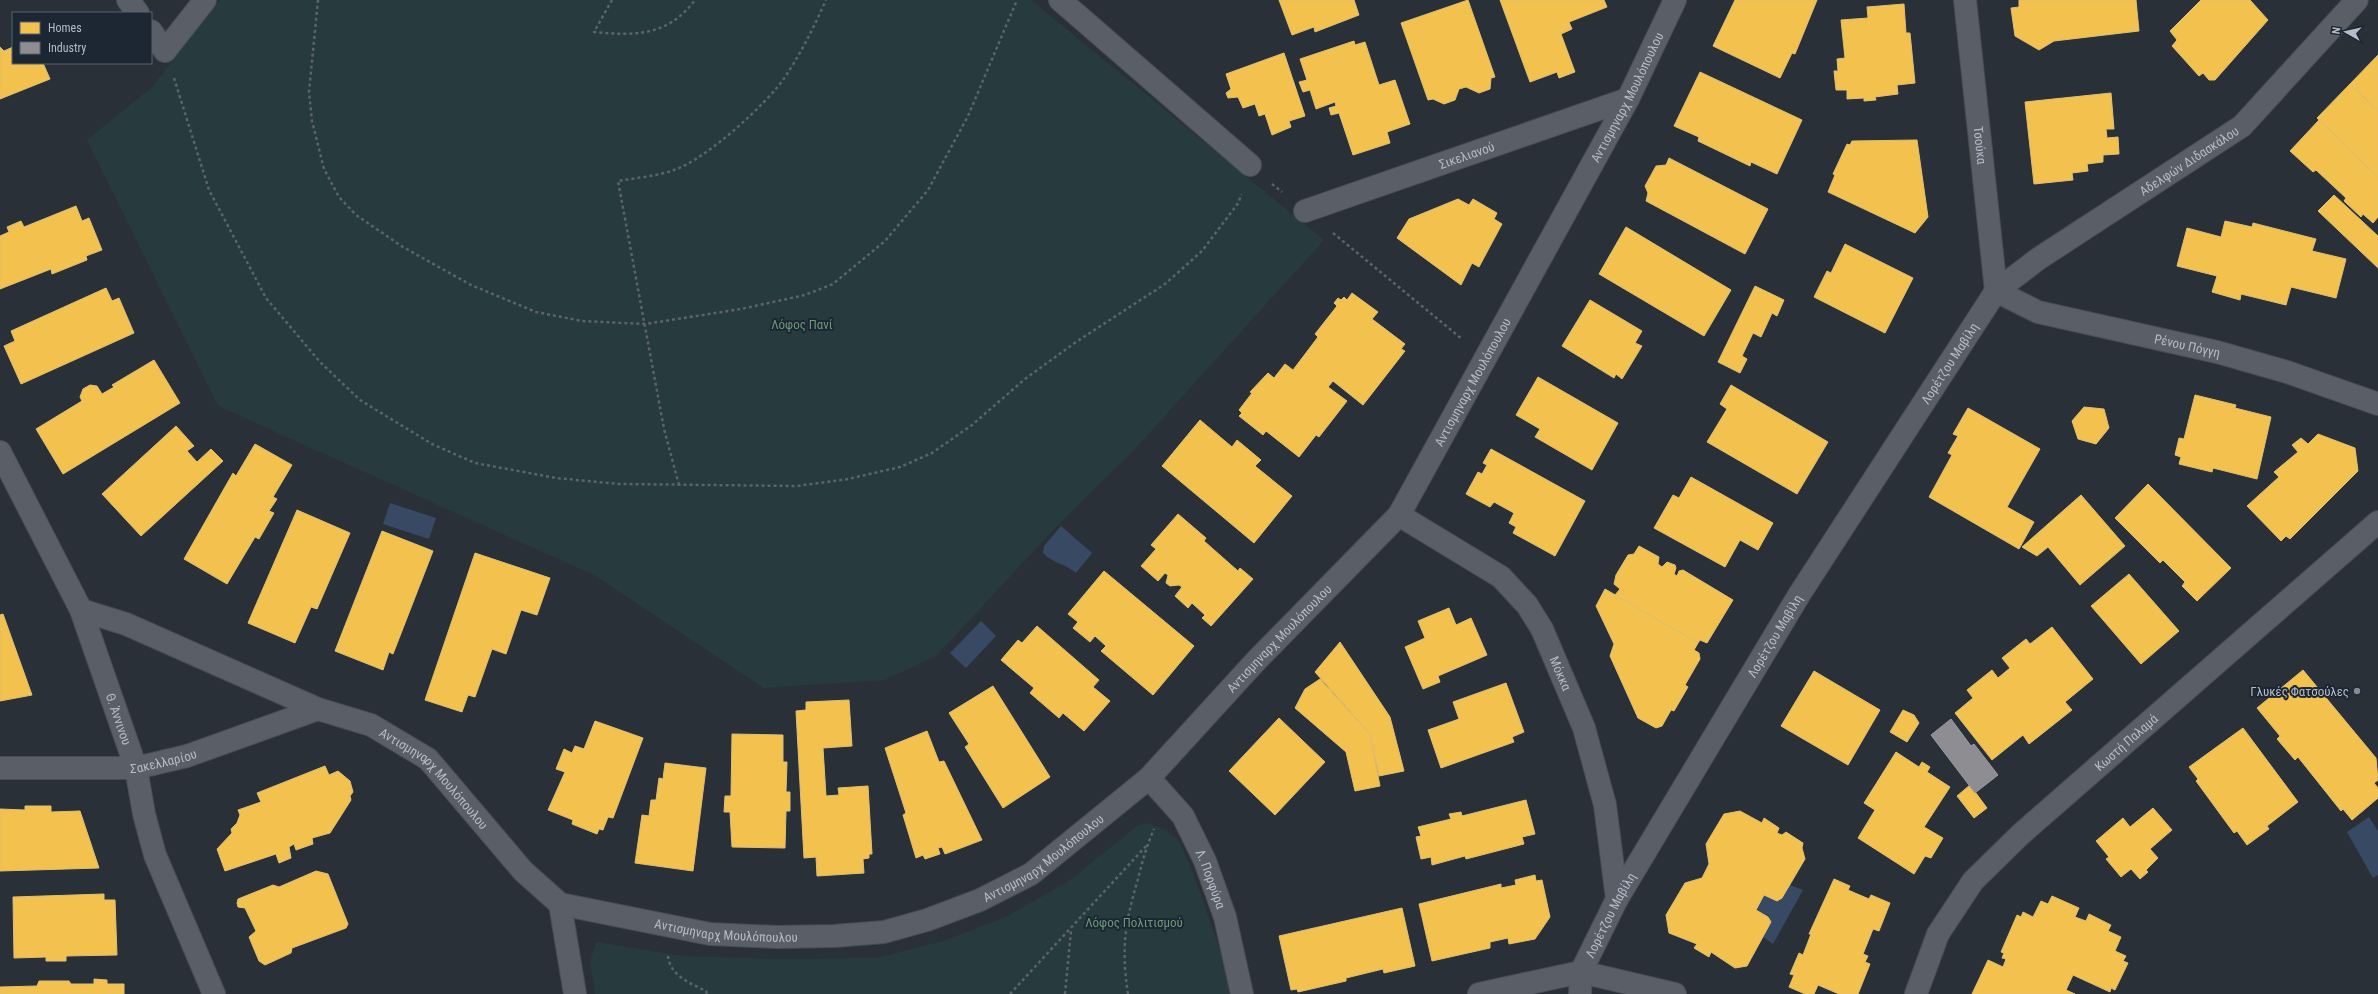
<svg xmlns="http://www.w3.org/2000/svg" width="2378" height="994" font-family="'Roboto Condensed',sans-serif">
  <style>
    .green { fill: #273a3e }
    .water { fill: #384963 }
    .homes { fill: #f2c14e; stroke: #dfc073 }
    .industry { fill: #8d8d92; stroke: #999ba2 }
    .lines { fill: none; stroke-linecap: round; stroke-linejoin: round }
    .street-casing { stroke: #484c53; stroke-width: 24 }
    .path { stroke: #5d636a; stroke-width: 2.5; stroke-dasharray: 3 3; stroke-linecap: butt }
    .street { stroke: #5a5e66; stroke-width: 22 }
    .poi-dot { fill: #848b96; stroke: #1d2633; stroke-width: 1.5 }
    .labels { text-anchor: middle; stroke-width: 4; stroke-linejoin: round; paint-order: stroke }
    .street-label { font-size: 13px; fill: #b4bcc9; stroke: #1d2633 }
    .park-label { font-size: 13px; fill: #6b9a76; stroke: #1d2633 }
    .poi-label { font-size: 13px; fill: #b4bcc9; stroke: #1d2633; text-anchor: end }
  </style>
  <rect width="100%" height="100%" fill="#2a3038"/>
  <!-- green -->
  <g class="green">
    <path d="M220 0H1031L1324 240 1135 449 1061 522 936 656 885 680 764 688 596 576 218 406 87 140 152 87Z"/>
    <path d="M1148 823 1165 830 1178 839 1194 875 1227 971 1231 994H595L590 962 596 942 682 956 777 959 877 958 943 941 1006 917 1069 881 1137 826Z"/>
  </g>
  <!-- water -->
  <g class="water">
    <path d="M390 503 436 518 429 539 383 524Z"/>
    <path d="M1061 526 1092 553 1076 573C1066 564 1052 563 1043 553L1044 546Z"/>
    <path d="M981 621 996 636 966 668 950 653Z"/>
    <path d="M2369 817 2378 831V875L2373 878 2347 832Z"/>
    <path d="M1790 885 1803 890 1773 944 1763 937 1771 922 1768 916 1756 910 1764 895 1777 901 1782 898Z"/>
  </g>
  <!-- homes -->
  <g class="homes">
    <path d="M1279 0H1354L1359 15 1315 32 1314 27 1292 35Z"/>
    <path d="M1468 0 1495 77 1491 78 1490 89 1479 93 1466 87 1459 89 1455 100 1444 104 1433 99 1428 100 1401 23Z"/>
    <path d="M1500 0H1604L1607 7 1569 22 1572 29 1561 34 1575 72 1559 78 1557 72 1530 82Z"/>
    <path d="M1735 0H1817L1795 54 1792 53 1780 78 1713 46Z"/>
    <path d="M2019 0H2136L2139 31 2054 41 2039 50 2015 36 2011 8 2019 7Z"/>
    <path d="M2201 0H2250L2268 20 2215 80H2209L2203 73 2199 76 2172 46 2177 40 2170 31Z"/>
    <path d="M1904 4 1906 33H1910L1915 83 1897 85 1898 94 1875 97 1876 100 1864 101V98L1847 99V90H1836L1834 71H1838L1837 59 1845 58 1841 20 1868 18 1867 7Z"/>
    <path d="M1354 41 1355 45 1365 42 1379 85 1395 80 1410 124 1387 132 1390 143 1353 155 1339 113 1331 115 1329 108 1336 106 1335 102 1316 109 1310 90 1303 92 1299 82 1307 80 1300 59Z"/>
    <path d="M0 47 4 51 13 47V63H43L50 79 0 99Z"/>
    <path d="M1284 53 1305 116 1289 121 1291 127 1272 135 1265 114 1259 116 1255 104 1243 108 1238 97 1228 98 1226 93 1231 89 1226 74Z"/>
    <path d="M2378 55V111L2350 84Z"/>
    <path d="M1700 72 1802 120 1777 174 1751 162 1750 166 1698 141 1699 137 1674 126Z"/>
    <path d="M2350 84 2378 111V177L2317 118Z"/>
    <path d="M2111 93 2114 129H2106L2107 138 2118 137 2119 154 2103 155V162L2087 164 2088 171 2072 173 2073 180 2034 184 2025 102Z"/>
    <path d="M2319 120 2378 177V217L2373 223 2363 214 2361 217 2344 201 2346 198 2316 170 2313 172 2290 151Z"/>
    <path d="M1917 140 1928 217 1915 233 1828 192 1835 175 1833 174 1847 144 1850 145 1852 141Z"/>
    <path d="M1669 158 1768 209 1745 254 1646 201 1648 193 1645 186 1656 166 1666 165Z"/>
    <path d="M2334 195 2378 236V268L2318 211Z"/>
    <path d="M1458 199 1469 205 1473 199 1497 213 1494 219 1502 224 1479 267 1472 263 1461 285 1397 238 1409 219Z"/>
    <path d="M76 206 82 221 89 218 102 250 86 256 87 260 52 274 51 269 0 289V236L9 232 7 227 21 221 24 227Z"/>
    <path d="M2225 221 2252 227 2253 223 2316 239 2312 251 2346 259 2336 298 2291 287 2286 305 2241 294 2240 300 2212 292 2217 276 2177 266 2187 228 2221 237Z"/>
    <path d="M1626 227 1731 290 1704 336 1599 274Z"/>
    <path d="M1845 244 1913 278 1885 333 1814 297 1827 271 1831 273Z"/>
    <path d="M1755 286 1784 300 1777 316 1772 313 1761 337 1753 333 1742 356 1747 359 1740 373 1718 362Z"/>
    <path d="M106 288 112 301 119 298 134 333 21 384 4 346 15 341 11 331Z"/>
    <path d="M1352 293 1378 312 1372 319 1405 344 1401 349 1405 351 1363 405 1333 381 1328 387 1347 401 1319 437 1316 435 1299 457 1266 431 1263 435 1239 416 1242 413 1239 410 1252 393 1250 392 1268 373 1274 378 1285 364 1293 370 1318 337 1315 334 1337 306 1334 303 1338 298 1341 300 1344 297 1347 300Z"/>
    <path d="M1590 300 1642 331 1635 343 1642 346 1622 379 1616 374 1614 378 1562 346Z"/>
    <path d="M154 360 180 403 63 474 36 429 82 401 80 397 83 389 90 385 97 386 102 394 114 387 112 385Z"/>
    <path d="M1538 377 1618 423 1592 470 1535 437 1540 429 1516 415Z"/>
    <path d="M1731 385 1828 442 1797 494 1707 442 1727 409 1720 404Z"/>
    <path d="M2195 395 2236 405 2235 408 2271 417 2257 479 2213 468 2212 472 2179 464 2181 457 2175 455 2179 438 2184 439Z"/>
    <path d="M2084 407 2104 409 2109 428 2096 444 2078 439 2072 421Z"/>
    <path d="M1968 408 2040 449 2007 507 2034 522 2019 549 1929 497 1952 455 1948 453 1958 436 1953 434Z"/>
    <path d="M1200 420 1232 447 1237 440 1261 460 1255 466 1292 496 1254 543 1162 466Z"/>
    <path d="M176 426 194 446 187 451 197 462 211 449 223 461 141 536 102 494Z"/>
    <path d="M2318 434 2355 448 2358 471 2290 539 2286 536 2281 541 2247 506 2279 477 2274 472 2298 452 2292 445 2301 438 2308 444Z"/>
    <path d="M255 444 292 465 273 497 277 499 269 511 274 513 259 539 255 537 227 584 184 559 233 473 236 476Z"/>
    <path d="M1491 449 1585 501 1555 556 1513 533 1516 527 1509 523 1514 513 1494 502 1490 507 1466 494 1478 472 1482 474 1487 465 1483 463Z"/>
    <path d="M1691 477 1773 523 1758 550 1740 540 1725 567 1654 528 1673 495 1679 498Z"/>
    <path d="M2148 484 2231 568 2197 601 2182 586 2185 582 2163 560 2160 563 2115 518Z"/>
    <path d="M2081 495 2125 546 2080 585 2048 547 2037 556 2022 547Z"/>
    <path d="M297 510 350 533 317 609 311 607 295 643 248 623Z"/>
    <path d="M1178 514 1206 538 1204 541 1238 571 1240 568 1253 579 1211 626 1202 618 1205 615 1192 603 1188 608 1175 596 1182 587 1179 585 1170 586 1166 583 1168 575 1165 573 1158 581 1141 566 1156 549 1151 545Z"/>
    <path d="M382 531 433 551 393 654 389 652 383 670 335 651Z"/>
    <path d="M1639 546 1659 557 1658 564 1662 567 1667 562 1675 565 1676 568 1674 574 1677 576 1679 571 1683 570 1733 600 1707 643 1700 640 1698 643 1615 595 1620 589 1614 584 1616 575 1628 555 1634 554Z"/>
    <path d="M475 553 550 578 537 615 521 610 506 654 492 649 475 697 468 695 462 712 425 700Z"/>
    <path d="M1104 571 1194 646 1153 695 1101 651 1106 646 1095 636 1090 642 1073 628 1078 622 1068 614Z"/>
    <path d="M2129 574 2179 631 2141 664 2091 606Z"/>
    <path d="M1605 589 1698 643 1694 650 1699 653 1700 659 1685 685 1688 687 1674 711 1671 710 1662 726 1656 728 1638 718 1610 656 1614 644 1596 606Z"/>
    <path d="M1449 608 1456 625 1471 618 1487 655 1438 676 1440 682 1423 689 1405 647 1425 638 1418 621Z"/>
    <path d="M3 614 32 695 0 701V615Z"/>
    <path d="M1037 626 1099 680 1093 687 1110 701 1084 731 1063 713 1059 718 1030 693 1034 688 1001 660 1018 640 1022 643Z"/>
    <path d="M2052 627 2093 679 2065 702 2072 710 2029 744 2023 735 1992 760 1955 713 1973 698 1967 690 1992 670 1998 678 2010 668 2002 658 2026 639 2030 644Z"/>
    <path d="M1340 642 1390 717 1404 771 1379 776 1370 734 1315 672Z"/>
    <path d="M2303 670 2376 758 2378 780 2374 783 2378 788V798L2352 820 2343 809 2341 811 2298 757 2295 760 2277 739 2280 736 2257 708Z"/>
    <path d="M1814 671 1880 710 1848 765 1781 726Z"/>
    <path d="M1320 679 1370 734 1380 786 1355 791 1346 752 1295 708 1305 689Z"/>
    <path d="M1506 683 1524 732 1512 737 1514 742 1441 768 1428 730 1459 719 1453 702Z"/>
    <path d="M993 686 1050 777 1003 808 965 747 969 744 949 713Z"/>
    <path d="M849 700 852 746 823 748 826 796 839 795 838 788 868 786 872 854H869V858L863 859 864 873 817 876 816 857 804 858 796 711 806 710V702Z"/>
    <path d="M1903 710 1914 715 1919 723 1907 742 1890 732Z"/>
    <path d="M1279 718 1325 762 1275 815 1229 771Z"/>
    <path d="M595 721 643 738 613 818 608 817 603 830 599 829 597 834 572 824 573 820 548 810 565 772 556 769 564 749 572 753 575 746 584 749Z"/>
    <path d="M2243 728 2298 802 2267 826 2269 829 2247 845 2237 831 2234 833 2196 781 2198 779 2189 767Z"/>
    <path d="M927 731 939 762 944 761 982 840 945 854 942 847 938 848 940 854 925 859 923 855 916 858 903 815 906 813 885 748Z"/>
    <path d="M732 734 783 735V762H787L786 792H790V811H786L785 848 732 847 730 812H724L725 796H731Z"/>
    <path d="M1896 752 1919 767 1922 762 1930 767 1927 772 1950 787 1924 827 1943 838 1931 858 1925 856 1914 874 1858 838 1875 810 1864 803Z"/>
    <path d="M665 763 706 768 693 871 635 863 642 815 649 816 651 800H656L659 778 663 779Z"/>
    <path d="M325 766 329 775 338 771 350 781 353 792 350 796 351 800 330 833 312 838 313 844 296 850 294 844 289 847 291 858 279 863 276 854 225 871 217 849 232 833 231 829 237 823 240 815 238 810 261 802 257 793Z"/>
    <path d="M1970 785 1987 808 1974 818 1957 796Z"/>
    <path d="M1526 800 1535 834 1522 837 1524 844 1466 859 1465 856 1432 865 1431 857 1421 859 1416 837 1421 836 1418 827 1451 819 1449 814 1461 812 1462 816Z"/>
    <path d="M25 806H51V812L80 811 99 868 0 871V809L25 810Z"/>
    <path d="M2153 808 2172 830 2150 849 2158 858 2146 870 2148 872 2140 879 2131 869 2121 877 2106 859 2109 857 2096 841 2123 818 2130 827Z"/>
    <path d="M1740 811 1762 823 1764 818 1779 828 1777 833 1782 835 1786 832 1803 843 1802 848 1805 859 1782 898 1777 901 1764 895 1756 910 1768 917 1771 922 1747 966 1735 968 1711 952 1709 957 1694 948 1697 944 1669 933 1666 915 1685 883 1702 878 1709 864 1706 844 1724 814Z"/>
    <path d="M316 871 328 874 348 924 346 928 292 948 291 953 265 965 259 961 249 937 256 931 245 908 238 907 237 903 238 899 273 885 279 887Z"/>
    <path d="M1535 875 1536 881 1542 880 1550 917 1535 939 1509 944 1508 938 1490 942V948L1432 961 1419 904 1501 884V888L1516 885 1515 880Z"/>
    <path d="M1834 879 1850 886 1848 890 1869 899 1871 895 1890 903 1879 931 1873 929 1863 954 1868 956 1865 962 1870 964 1858 994H1839L1818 985 1814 994H1805L1789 987 1794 975 1790 974 1799 953 1803 955 1811 934H1809Z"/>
    <path d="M104 894V900H115L117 955 66 956V961H46V957L14 958 13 897Z"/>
    <path d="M2052 896 2079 908 2075 917 2086 921 2089 914 2111 925 2108 931 2121 937 2115 951 2126 956 2123 961 2128 963 2115 990 2111 988 2110 992 2073 975 2066 990 2075 994H1972L1988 960 2003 967 2006 959 2002 958 2004 953 2001 952 2017 915 2021 917 2023 912 2033 917 2041 901 2048 904Z"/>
    <path d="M1402 908 1415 966 1384 973 1383 969 1346 978V981L1298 992 1297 989 1291 990 1279 936Z"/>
    <path d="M94 979 107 980V984H124V994H0V987L37 986 39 981H69L71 984H94Z"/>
  </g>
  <!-- industry -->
  <path class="industry" d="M1951 719 1971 746 1974 744 1998 775 1975 793 1931 735Z"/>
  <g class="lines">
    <!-- street casing -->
    <g class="street-casing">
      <g id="street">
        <path d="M128 0 138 13"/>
        <path d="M1060 0 1250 165"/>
        <path id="s1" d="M1965 0 1996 291"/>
        <path d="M151 31 165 51 205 0"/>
        <path id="s2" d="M1305 211 1628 99"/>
        <path id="s3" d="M1996 291 2038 312 2217 352 2287 372 2378 404"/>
        <path id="s4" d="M0 452 81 610 136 768 144 814 155 855 214 994"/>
        <path id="s5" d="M1399 515 1501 577 1527 605 1542 629 1584 728 1605 805 1617 899"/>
        <path id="s6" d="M81 610 126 624 318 709 371 725 428 759 523 871 560 904 710 934 777 937 834 936 884 932 927 920 980 900 1031 874 1149 778 1255 662 1399 515 1628 99 1675 0"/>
        <path id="s7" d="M0 768H136L187 756 318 709"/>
        <path id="s8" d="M1149 778 1183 816 1205 861 1225 917 1242 994"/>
        <path d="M560 904 575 994"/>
        <path d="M1479 994 1581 972 1675 994"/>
        <path id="s9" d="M1580 994 1581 972 1617 899 1799 595 1996 291 2038 259 2242 126 2357 0"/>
        <path id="s10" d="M1916 994 1938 934 1973 881 2021 834 2378 522"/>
      </g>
    </g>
    <!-- path -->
    <g class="path">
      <path d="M318 0 309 92 312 121 324 169 339 197 356 215 403 247 471 285 536 312 582 321 645 324 741 309 805 295 833 284 885 241 928 190 968 116 1017 0"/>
      <path d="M612 0 594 32C636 36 668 36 695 0"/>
      <path d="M174 78 209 190 266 298 320 362 360 400 432 444 475 463 556 478 619 484 797 486 848 479 900 467 932 453 972 425 1025 379 1076 342 1165 284 1202 251 1239 202 1241 194"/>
      <path d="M1272 184 1282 192"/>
      <path d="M1333 233 1462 339"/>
      <path d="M679 485 664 429 618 181C636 178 657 176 674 170 705 160 767 104 785 77 801 53 814 27 826 0"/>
      <path d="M668 956C670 976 690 983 706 991L707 994"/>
      <path d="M1010 994 1147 845"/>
      <path d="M1065 994 1071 931"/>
      <path d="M1128 994C1121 948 1125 923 1138 879 1142 862 1147 845 1154 829"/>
    </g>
    <!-- street -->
    <use href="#street" class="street"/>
  </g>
  <!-- markers -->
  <circle class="poi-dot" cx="2357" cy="691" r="4"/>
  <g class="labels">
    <!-- street labels -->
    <g class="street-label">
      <text dy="5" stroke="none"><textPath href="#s6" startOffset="2052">Αντισμηναρχ Μουλόπουλου</textPath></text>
      <text dy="5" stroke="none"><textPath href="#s1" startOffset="146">Τσούκα</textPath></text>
      <text dy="5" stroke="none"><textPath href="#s2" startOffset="171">Σικελιανού</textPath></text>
      <text dy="5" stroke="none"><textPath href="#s9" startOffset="1053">Αδελφών Διδασκάλου</textPath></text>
      <text dy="5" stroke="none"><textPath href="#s3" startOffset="200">Ρένου Πόγγη</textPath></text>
      <text dy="5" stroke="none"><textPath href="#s9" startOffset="734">Λορέτζου Μαβίλη</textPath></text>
      <text dy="5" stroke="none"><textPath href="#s6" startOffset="1728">Αντισμηναρχ Μουλόπουλου</textPath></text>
      <text dy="5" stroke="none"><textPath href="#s9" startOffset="410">Λορέτζου Μαβίλη</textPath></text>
      <text dy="5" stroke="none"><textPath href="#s6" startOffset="1404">Αντισμηναρχ Μουλόπουλου</textPath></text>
      <text dy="5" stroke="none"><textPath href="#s5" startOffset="234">Μόκκα</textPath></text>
      <text dy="5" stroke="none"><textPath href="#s4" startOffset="293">Θ. Άννινου</textPath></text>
      <text dy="5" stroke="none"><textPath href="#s10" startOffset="334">Κωστή Παλαμά</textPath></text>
      <text dy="5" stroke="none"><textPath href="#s7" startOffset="164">Σακελλαρίου</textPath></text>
      <text dy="5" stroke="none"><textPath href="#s6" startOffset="396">Αντισμηναρχ Μουλόπουλου</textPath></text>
      <text dy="5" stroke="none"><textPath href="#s6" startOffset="1080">Αντισμηναρχ Μουλόπουλου</textPath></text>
      <text dy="5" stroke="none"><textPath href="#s8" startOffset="120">Λ. Πορφύρα</textPath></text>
      <text dy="5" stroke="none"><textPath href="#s9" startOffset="86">Λορέτζου Μαβίλη</textPath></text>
      <text dy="5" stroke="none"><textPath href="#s6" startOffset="744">Αντισμηναρχ Μουλόπουλου</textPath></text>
    </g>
    <!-- park labels -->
    <g class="park-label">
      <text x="802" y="329">Λόφος Πανί</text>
      <text x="1134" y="927">Λόφος Πολιτισμού</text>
    </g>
    <!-- poi labels -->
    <g class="poi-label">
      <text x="2349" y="696">Γλυκές Φατσούλες</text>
    </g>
  </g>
  <!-- legend -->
  <rect x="12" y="12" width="140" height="52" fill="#1d2633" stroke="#59626f"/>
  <rect x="20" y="22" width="20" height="12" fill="#f2c14e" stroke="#59626f"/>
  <text x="48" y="32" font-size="12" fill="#b4bcc9">Homes</text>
  <rect x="20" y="42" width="20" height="12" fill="#8d8d92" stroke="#59626f"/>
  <text x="48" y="52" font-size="12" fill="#b4bcc9">Industry</text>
  <!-- north arrow -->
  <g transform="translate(2346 32) rotate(278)" stroke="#1d2633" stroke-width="3" paint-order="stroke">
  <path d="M0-3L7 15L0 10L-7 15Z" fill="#b4bcc9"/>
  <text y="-6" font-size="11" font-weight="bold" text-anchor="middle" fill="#b4bcc9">N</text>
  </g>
</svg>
